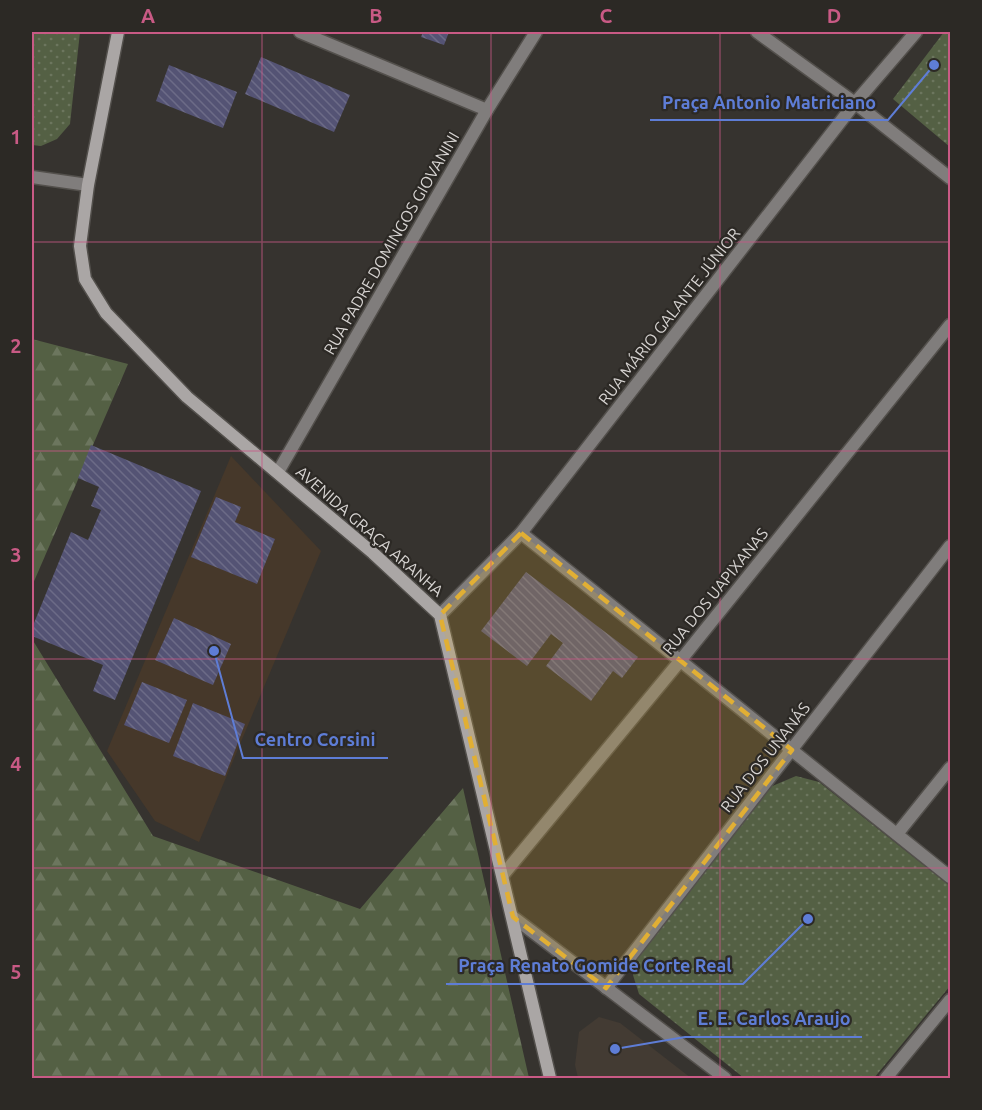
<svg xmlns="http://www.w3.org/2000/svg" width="982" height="1110" font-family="Ubuntu,sans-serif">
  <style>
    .built { fill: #433b33 }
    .medical { fill: #46382a }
    .forest { fill: url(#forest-firs) }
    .park { fill: url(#park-dots) }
    .building { fill: url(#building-back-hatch) }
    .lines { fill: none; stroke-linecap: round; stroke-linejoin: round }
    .street-casing { stroke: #53504c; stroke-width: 15 }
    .secondary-casing { stroke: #53504c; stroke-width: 15 }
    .street { stroke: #807d7c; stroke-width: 12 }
    .secondary { stroke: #aaa6a5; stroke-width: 12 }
    .marked { fill: #e1af34; fill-opacity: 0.2; stroke: #e1af34; stroke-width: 4.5; stroke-dasharray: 12 8; stroke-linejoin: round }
    .grid { fill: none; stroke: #c95a85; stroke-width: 1.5; stroke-opacity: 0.55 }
    .labels { text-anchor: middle; stroke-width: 4.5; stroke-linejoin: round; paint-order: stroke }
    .street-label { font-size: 16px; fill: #d7d4d2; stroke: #2c2925 }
    .leader { fill: none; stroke: #5e7dd6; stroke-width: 2 }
    .callout-dot { fill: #5e7dd6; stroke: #2c2925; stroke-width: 2 }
    .callout-label { font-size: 18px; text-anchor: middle; font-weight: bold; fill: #5e7dd6; stroke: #2c2925; stroke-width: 4.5; stroke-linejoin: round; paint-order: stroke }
    .neatline { fill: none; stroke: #c95a85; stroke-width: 2 }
    .grid-label { font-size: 20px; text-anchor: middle; font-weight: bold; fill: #c95a85 }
  </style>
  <defs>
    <pattern id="forest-firs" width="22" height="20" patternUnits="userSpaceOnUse" patternTransform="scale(1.5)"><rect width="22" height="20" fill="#546044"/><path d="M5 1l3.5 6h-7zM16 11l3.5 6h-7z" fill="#6c765e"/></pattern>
    <pattern id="park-dots" width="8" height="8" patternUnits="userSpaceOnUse" patternTransform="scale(1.5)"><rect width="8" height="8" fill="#546044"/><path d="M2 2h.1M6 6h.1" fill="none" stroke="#6c765e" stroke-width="1.8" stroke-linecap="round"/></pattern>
    <pattern id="building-back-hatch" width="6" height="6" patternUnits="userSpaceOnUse" patternTransform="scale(1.5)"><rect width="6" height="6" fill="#545374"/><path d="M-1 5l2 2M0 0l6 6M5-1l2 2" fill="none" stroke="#6c6b87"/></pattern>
  </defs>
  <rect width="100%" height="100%" fill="#36332f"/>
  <!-- built -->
  <path class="built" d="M599 1017 620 1023 691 1078H578L575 1065 579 1032Z"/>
  <!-- medical -->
  <path class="medical" d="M231 456 321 551 199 842 155 821 107 751Z"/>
  <!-- forest -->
  <g class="forest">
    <path d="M32 339 128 364 32 586Z"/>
    <path d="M32 639 153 836 360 909 463 788 529 1078H32Z"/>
  </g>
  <!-- park -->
  <g class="park">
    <path d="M32 32H80L70 124 57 139 41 146 32 145Z"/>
    <path d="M944 32H950V147L893 99Z"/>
    <path d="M796 776 819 782 950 886V986L874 1078H744L639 994 633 975 639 952 770 787Z"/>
  </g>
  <!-- building -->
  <g class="building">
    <path d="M423 32H449L444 45 421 37Z"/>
    <path d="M261 57 350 95 334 132 245 94Z"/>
    <path d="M169 65 237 92 223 128 156 101Z"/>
    <path d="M91 445 201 491 115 700 93 691 103 665 32 636V628L71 532 88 540 101 510 91 506 99 487 78 478Z"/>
    <path d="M216 497 241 507 235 522 275 539 257 584 191 557Z"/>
    <path d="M526 572 638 657 622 678 613 671 591 701 546 666 563 643 551 634 527 666 481 631Z"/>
    <path d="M174 618 231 644 213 685 155 660Z"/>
    <path d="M142 682 187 700 169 743 124 725Z"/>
    <path d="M193 703 245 724 225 776 173 756Z"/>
  </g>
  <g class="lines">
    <!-- street casing -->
    <g class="street-casing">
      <g id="street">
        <path d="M300 32 487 110"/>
        <path d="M757 32 855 103 950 178"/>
        <path d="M32 177 88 185"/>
        <path d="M278 472 487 110 536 32"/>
        <path d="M521 533 950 877"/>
        <path d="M440 615 521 533 855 103 916 32"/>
        <path d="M897 834 950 768"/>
        <path d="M503 875 680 661 950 325"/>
        <path d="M513 917 725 1078"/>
        <path d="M606 988 950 546"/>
        <path d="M886 1078 950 1000"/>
      </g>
    </g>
    <!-- secondary casing -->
    <g class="secondary-casing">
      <path id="secondary" d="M118 32 88 185 80 246 85 279 106 313 187 397 373 553 440 615 550 1078"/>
    </g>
    <!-- street -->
    <use href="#street" class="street"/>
    <!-- secondary -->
    <use href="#secondary" class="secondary"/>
  </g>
  <!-- marked area -->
  <path class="marked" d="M521 533 792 750 606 988 513 917 440 615Z"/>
  <!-- grid -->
  <path class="grid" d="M262 32V1078M491 32V1078M720 32V1078M32 242H950M32 451H950M32 659H950M32 868H950"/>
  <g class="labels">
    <!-- street labels -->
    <g class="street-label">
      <text transform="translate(391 243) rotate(-60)" y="6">RUA PADRE DOMINGOS GIOVANINI</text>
      <text transform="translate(669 316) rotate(-52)" y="6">RUA MÁRIO GALANTE JÚNIOR</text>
      <text transform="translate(370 531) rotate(41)" y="6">AVENIDA GRAÇA ARANHA</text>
      <text transform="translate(715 591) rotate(-51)" y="6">RUA DOS UAPIXANAS</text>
      <text transform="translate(765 757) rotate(-52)" y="6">RUA DOS UNANÁS</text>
    </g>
  </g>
  <!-- callouts -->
  <path class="leader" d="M934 65L888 120H650M214 651L243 758H388M808 919L743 984H446M615 1049L685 1037H862"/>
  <g class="callout-dot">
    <circle cx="934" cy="65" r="6"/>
    <circle cx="214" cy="651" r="6"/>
    <circle cx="808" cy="919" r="6"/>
    <circle cx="615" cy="1049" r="6"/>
  </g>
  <g class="callout-label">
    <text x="769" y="109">Praça Antonio Matriciano</text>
    <text x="315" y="746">Centro Corsini</text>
    <text x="595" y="972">Praça Renato Gomide Corte Real</text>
    <text x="774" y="1025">E. E. Carlos Araujo</text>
  </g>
  <!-- border -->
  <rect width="982" height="1110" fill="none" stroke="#2c2925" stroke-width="66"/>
  <rect x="33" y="33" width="916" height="1044" class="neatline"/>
  <g class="grid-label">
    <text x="148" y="23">A</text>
    <text x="376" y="23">B</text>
    <text x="606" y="23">C</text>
    <text x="834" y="23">D</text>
    <text x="16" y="144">1</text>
    <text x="16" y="353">2</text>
    <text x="16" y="562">3</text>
    <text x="16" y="771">4</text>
    <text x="16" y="979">5</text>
  </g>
</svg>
